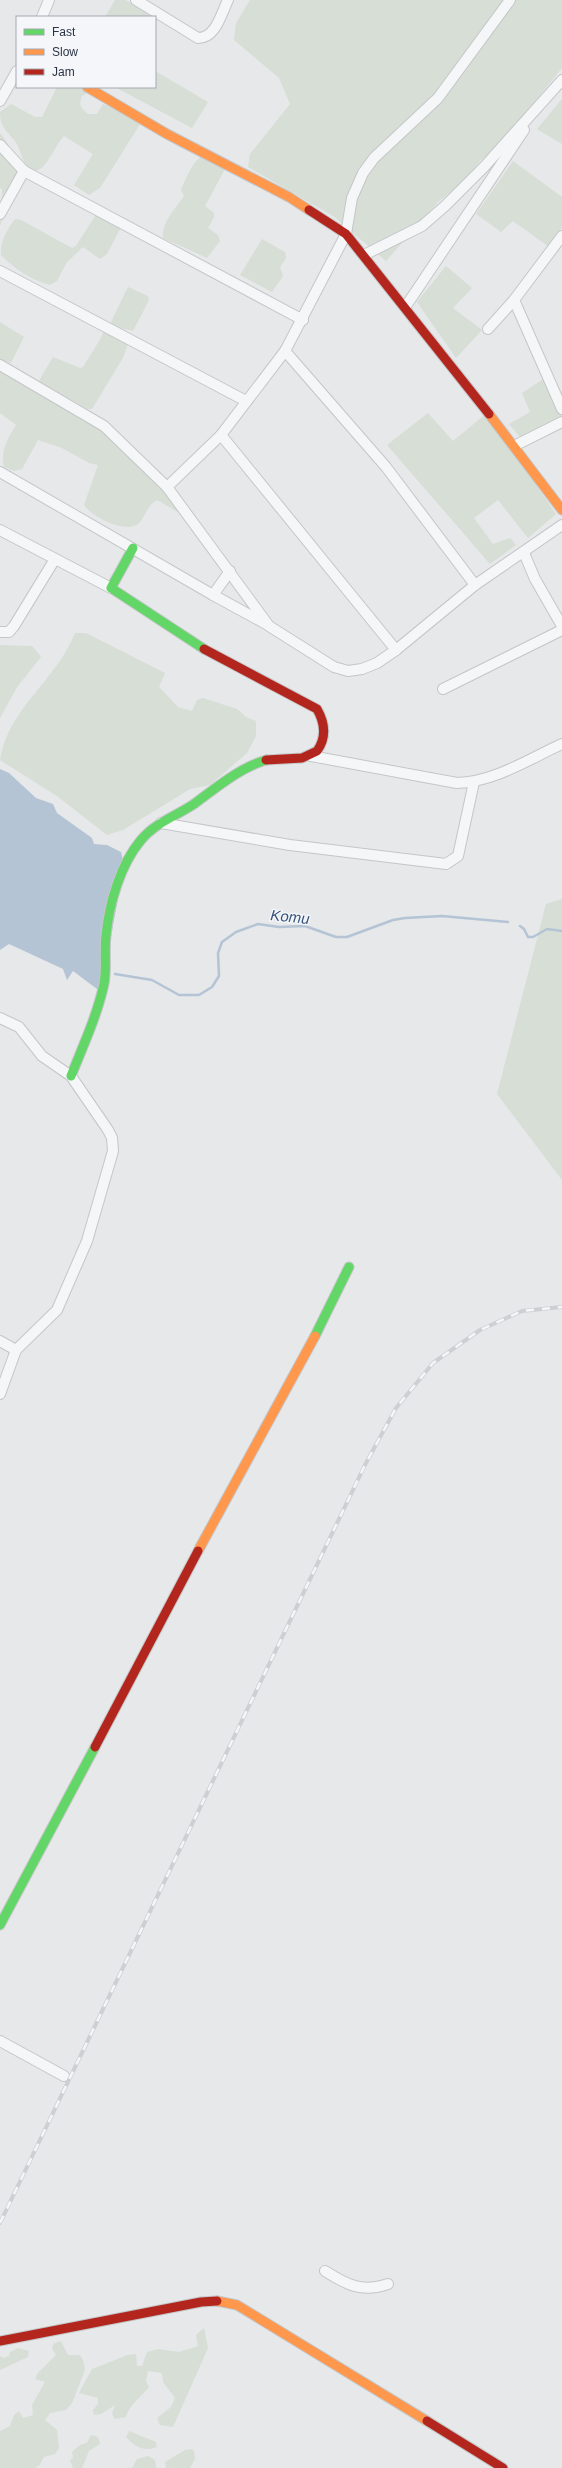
<svg xmlns="http://www.w3.org/2000/svg" width="562" height="2468" font-family="Arial,sans-serif">
  <style>
    .green { fill: #d6ded6 }
    .water { fill: #b4c4d5 }
    .lines { fill: none; stroke-linecap: round; stroke-linejoin: round }
    .stream { stroke: #b4c4d5; stroke-width: 2.5 }
    .street-casing { stroke: #c4c6c8; stroke-width: 12 }
    .fast-casing { stroke: #c4c6c8; stroke-width: 11 }
    .slow-casing { stroke: #c4c6c8; stroke-width: 11 }
    .jam-casing { stroke: #c4c6c8; stroke-width: 11 }
    .street { stroke: #f5f6f7; stroke-width: 10 }
    .fast { stroke: #63d668; stroke-width: 9 }
    .slow { stroke: #ff974d; stroke-width: 9 }
    .jam { stroke: #b3261e; stroke-width: 9 }
    .rail-casing { stroke: #cecfd2; stroke-width: 4 }
    .rail { stroke: #f4f6f9; stroke-width: 2.5; stroke-dasharray: 8; stroke-linecap: butt }
    .labels { text-anchor: middle; stroke-width: 3; stroke-linejoin: round; paint-order: stroke }
    .water-label { font-size: 15px; font-style: italic; fill: #34527a; stroke: #f4f6f9 }
  </style>
  <rect width="100%" height="100%" fill="#e6e8ea"/>
  <!-- green -->
  <g class="green">
    <path d="M115 0H125L150 12 147 17H105Z"/>
    <path d="M250 0H562V68L500 144 480 161 463 182 438 202 386 261 333 216 248 167 250 154 290 104 279 78 234 40 236 23Z"/>
    <path d="M155 71 208 102 192 128 115 87H155Z"/>
    <path d="M57 87H86L87 93 82 96C78 105 81 108 88 114H97L103 104 142 121 100 188 89 195 74 185 93 154 64 136C56 144 47 167 38 170 23 175 22 149 15 141 7 131 0 127 0 112L11 104 35 117H42Z"/>
    <path d="M562 99V144L537 129Z"/>
    <path d="M0 133 8 144 20 173 0 226 2 189 0 188Z"/>
    <path d="M202 156 223 166 224 171 205 206 214 213V217L208 228 218 235 220 241 207 258 163 238C161 223 176 208 184 196L181 190C185 180 193 161 202 156Z"/>
    <path d="M513 161 562 197V227L549 247 513 221 501 232 476 214Z"/>
    <path d="M97 213 121 227 107 254 100 259 83 247 67 262 57 281 50 285C33 281 13 268 1 255 0 241 7 230 15 219L21 220 72 248 76 246Z"/>
    <path d="M262 239 285 252 286 258 280 267 283 276 272 292 240 275Z"/>
    <path d="M446 266 472 288 453 308 482 330 456 358 417 302Z"/>
    <path d="M128 287 148 296 149 300 133 331 112 326 111 322Z"/>
    <path d="M0 322 24 337 11 363 0 360Z"/>
    <path d="M105 327 129 340 124 356 92 409H88L39 381 53 357 80 368 83 367 101 338Z"/>
    <path d="M0 364 66 402 142 462 183 515 157 500C146 506 146 517 138 524 125 534 91 516 84 505L98 465 89 463 62 448 38 440 22 469 14 471 4 467C0 451 8 438 16 425L0 413Z"/>
    <path d="M545 378 562 405V416L520 437 509 424 530 412 522 393Z"/>
    <path d="M428 413 453 441 487 413 556 514 528 538 498 500 474 518 493 544 510 538 516 545 490 564 387 445Z"/>
    <path d="M75 633H86L165 673 159 687 178 707 192 711 197 700 203 698 237 709 246 717 256 721V736L247 753 210 785 190 789 123 830 107 835 57 796 0 760C8 708 57 680 75 633Z"/>
    <path d="M0 645 32 646 41 657 17 687 0 718Z"/>
    <path d="M562 899V1180L497 1094 546 904Z"/>
    <path d="M204 2328 208 2348 173 2427 160 2425 157 2418 171 2407 175 2398 163 2382 162 2373 148 2371 146 2381 149 2387C141 2397 129 2405 126 2417L115 2419 112 2414 115 2405 101 2414 94 2415 93 2410 98 2404V2398L79 2393 92 2369 128 2355 136 2354 137 2366H142L147 2352 158 2349 179 2352 198 2346 196 2335Z"/>
    <path d="M61 2341 68 2355H80L83 2360 85 2370 72 2403 66 2410 50 2413 45 2420 57 2430 59 2448 55 2454 44 2457 39 2466 35 2468H0V2431L10 2426 14 2415 19 2411 23 2418 33 2415 32 2405 45 2382 35 2379 38 2373 56 2355 52 2348 54 2343Z"/>
    <path d="M18 2348 29 2351 28 2357 0 2370V2356L4 2358 9 2356 10 2352Z"/>
    <path d="M129 2431 156 2442 157 2447C144 2452 135 2447 126 2437Z"/>
    <path d="M91 2435 98 2437 100 2444 89 2451 82 2468H73L70 2460 73 2458 72 2452 80 2445 87 2443Z"/>
    <path d="M192 2449 194 2451 195 2459 190 2468H166L165 2462 185 2450Z"/>
    <path d="M148 2456 155 2460 156 2468H132L137 2459Z"/>
  </g>
  <!-- water -->
  <path class="water" d="M0 769 9 773 36 798 53 804 57 813 92 838 94 844 107 845 121 852 124 864 101 992 73 971 67 980 63 969 9 944 0 950Z"/>
  <g class="lines">
    <!-- stream -->
    <g class="stream">
      <path d="M520 926 524 929 528 937H533L547 929 562 931"/>
      <path d="M115 974 152 980 179 995H199L212 987 219 976 218 953 222 942 236 932 258 924 279 927 305 926 336 937H347L393 920 405 918 442 916 508 922"/>
    </g>
    <!-- street casing -->
    <g class="street-casing">
      <g id="street">
        <path d="M136 0 198 38C216 38 221 14 228 0"/>
        <path d="M42 17 49 0"/>
        <path d="M0 101 17 71"/>
        <path d="M0 145 24 171 0 214"/>
        <path d="M24 171 303 320"/>
        <path d="M562 236 514 300 562 409"/>
        <path d="M364 255 422 226 445 206 484 167 562 80"/>
        <path d="M0 271 246 401"/>
        <path d="M406 306 524 130"/>
        <path d="M488 329 514 300"/>
        <path d="M285 351 386 467 475 585"/>
        <path d="M0 365 104 426 167 487 269 626 334 667 348 671 362 669 377 663 396 650 475 585 562 525"/>
        <path d="M221 435 396 650"/>
        <path d="M514 446 562 422"/>
        <path d="M0 472 213 595 230 571"/>
        <path d="M167 487 221 435 285 351 346 234 352 198 363 173 374 158 438 98 510 0"/>
        <path d="M0 530 111 588"/>
        <path d="M524 553 535 579 562 626"/>
        <path d="M213 595 268 625"/>
        <path d="M0 632H9L14 626 55 559"/>
        <path d="M443 689 562 630"/>
        <path d="M311 756 457 783C494 782 529 759 562 744"/>
        <path d="M161 823 290 845 446 864 458 856 474 782"/>
        <path d="M0 1018 19 1027 42 1056 71 1076 108 1130 112 1138 113 1151 87 1241 57 1310 16 1350 0 1394"/>
        <path d="M0 1341 16 1350"/>
        <path d="M0 2041 64 2076"/>
        <path d="M325 2271C347 2285 362 2293 388 2284"/>
      </g>
    </g>
    <!-- fast casing -->
    <g class="fast-casing">
      <g id="fast">
        <path d="M133 548 111 588 204 649"/>
        <path d="M71 1076C83 1046 97 1016 104 984 107 968 104 952 106 936 109 904 120 865 141 840 155 823 176 816 194 804 216 788 239 768 266 760"/>
        <path d="M315 1336 349 1267"/>
        <path d="M0 1925 95 1747"/>
      </g>
    </g>
    <!-- slow casing -->
    <g class="slow-casing">
      <g id="slow">
        <path d="M87 87 167 134 289 197 309 210"/>
        <path d="M489 414 562 510"/>
        <path d="M198 1551 315 1336"/>
        <path d="M217 2301 237 2305 427 2421"/>
      </g>
    </g>
    <!-- jam casing -->
    <g class="jam-casing">
      <g id="jam">
        <path d="M309 210 346 234 489 414"/>
        <path d="M204 649 317 709C325 723 327 737 317 751L302 758 266 760"/>
        <path d="M95 1747 198 1551"/>
        <path d="M0 2341 201 2302 217 2301"/>
        <path d="M427 2421 503 2468"/>
      </g>
    </g>
    <!-- street -->
    <use href="#street" class="street"/>
    <!-- fast -->
    <use href="#fast" class="fast"/>
    <!-- slow -->
    <use href="#slow" class="slow"/>
    <!-- jam -->
    <use href="#jam" class="jam"/>
    <!-- rail casing -->
    <g class="rail-casing">
      <path id="rail" d="M0 2223 366 1463 396 1408 433 1363 480 1330 522 1311 562 1307"/>
    </g>
    <!-- rail -->
    <use href="#rail" class="rail"/>
  </g>
  <g class="labels">
    <!-- water labels -->
    <g class="water-label">
      <text transform="translate(290 917) rotate(6)" y="5">Komu</text>
    </g>
  </g>
  <!-- legend -->
  <rect x="16" y="16" width="140" height="72" fill="#f4f6f9" stroke="#a4a8b1"/>
  <rect x="24" y="29" width="20" height="6" fill="#63d668" stroke="#a4a8b1"/>
  <text x="52" y="36" font-size="12" fill="#2b3445">Fast</text>
  <rect x="24" y="49" width="20" height="6" fill="#ff974d" stroke="#a4a8b1"/>
  <text x="52" y="56" font-size="12" fill="#2b3445">Slow</text>
  <rect x="24" y="69" width="20" height="6" fill="#b3261e" stroke="#a4a8b1"/>
  <text x="52" y="76" font-size="12" fill="#2b3445">Jam</text>
</svg>
